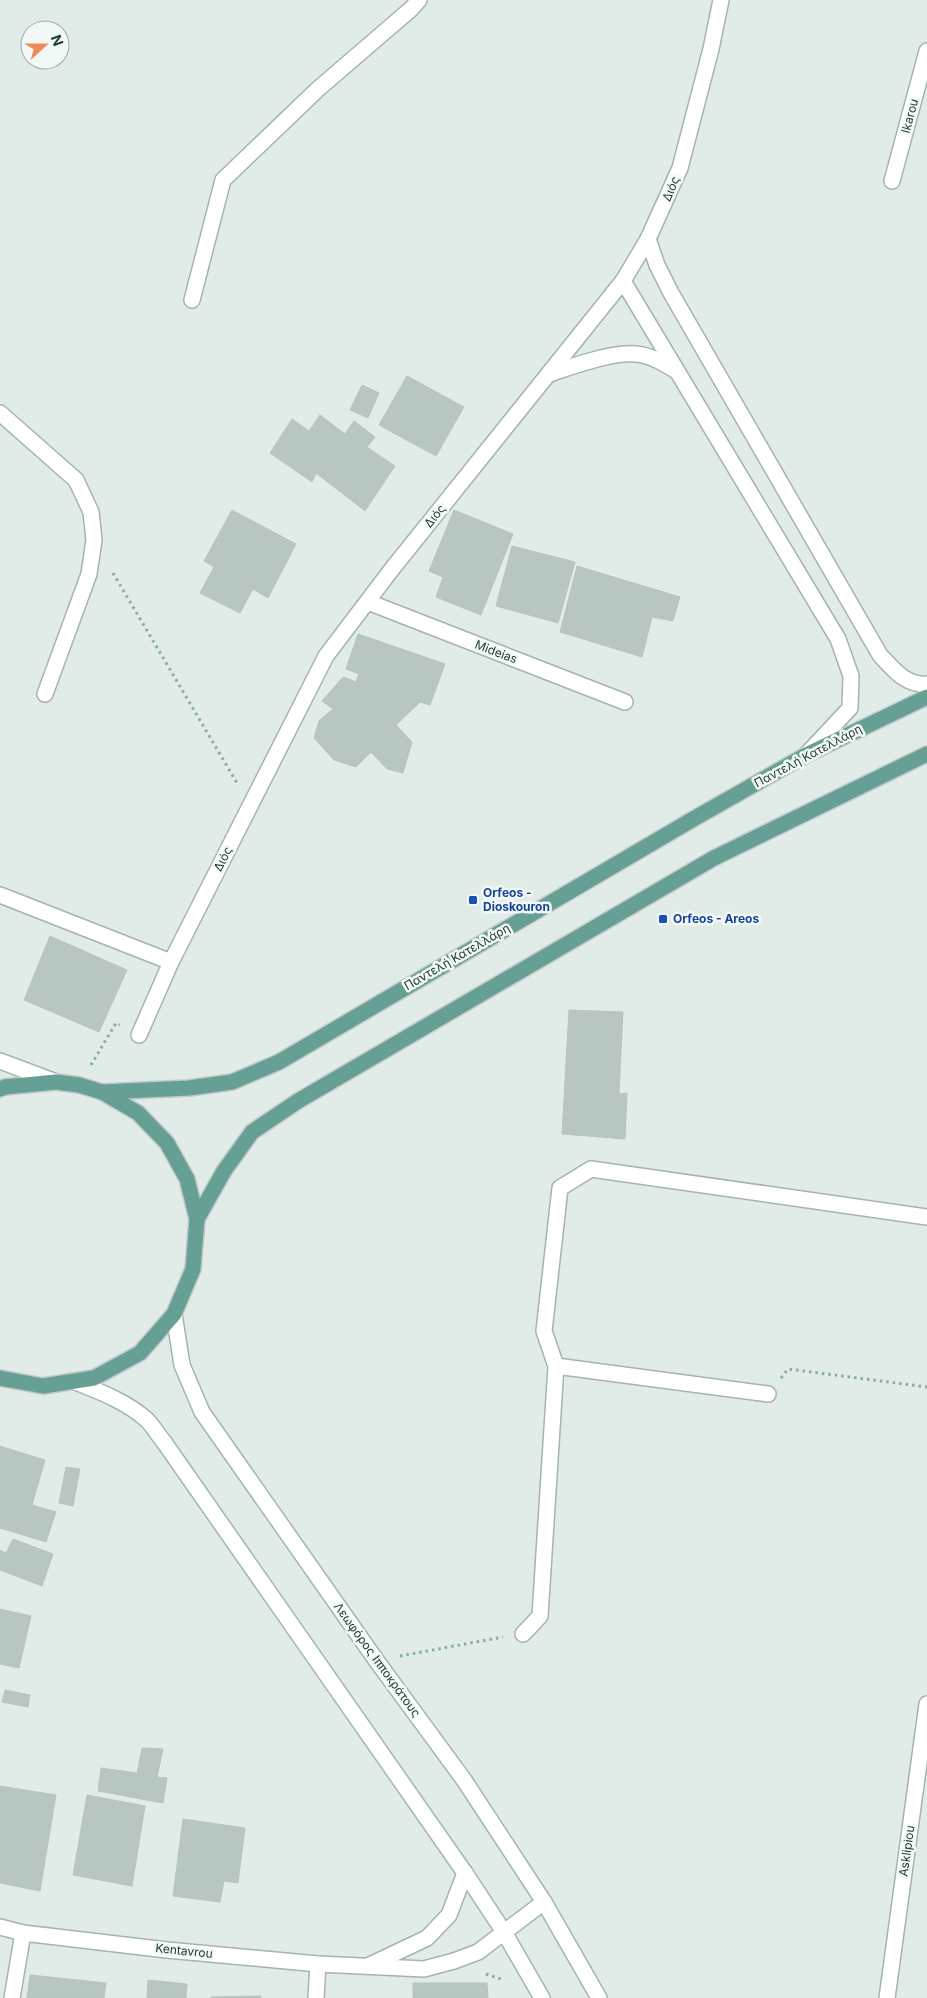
<svg xmlns="http://www.w3.org/2000/svg" width="927" height="1998" font-family="Inter,sans-serif">
  <style>
    .building { fill: #b7c6c1; stroke: #b4c5bf }
    .lines { fill: none; stroke-linecap: round; stroke-linejoin: round }
    .street-casing { stroke: #a4b4af; stroke-width: 18 }
    .secondary-casing { stroke: #a0b7b0; stroke-width: 18 }
    .primary-casing { stroke: #c1c8c7; stroke-width: 18 }
    .path { stroke: #82afa4; stroke-width: 3; stroke-dasharray: 2.5 4; stroke-linecap: butt }
    .street { stroke: #fff; stroke-width: 15 }
    .secondary { stroke: #fff; stroke-width: 15 }
    .primary { stroke: #66a095; stroke-width: 15 }
    .transit-dot { fill: #1a4fb4; stroke: #f2f8f5; stroke-width: 2 }
    .labels { text-anchor: middle; stroke-width: 5; stroke-linejoin: round; paint-order: stroke }
    .street-label { font-size: 12px; fill: #223c37; stroke: #f2f8f5 }
    .transit-label { font-size: 12px; font-weight: bold; fill: #164399; stroke: #f2f8f5; text-anchor: start }
  </style>
  <rect width="100%" height="100%" fill="#e1ece8"/>
  <!-- building -->
  <g class="building">
    <path d="M407 376 464 407 436 456 379 425Z"/>
    <path d="M362 385 379 393 368 418 350 410Z"/>
    <path d="M320 415 345 434 354 421 375 437 367 447 395 466 365 511 316 473 312 482 270 453 292 419 309 431Z"/>
    <path d="M232 510 296 544 268 598 253 589 240 613 200 593 214 567 204 561Z"/>
    <path d="M454 510 513 534 481 615 436 597 443 577 429 571Z"/>
    <path d="M512 546 575 562 558 623 496 606Z"/>
    <path d="M577 566 680 597 673 621 652 617 642 657 560 632Z"/>
    <path d="M358 634 445 664 430 705 420 702 396 725 412 742 403 773 387 769 371 752 356 767 334 760 314 738 319 721 333 709 322 701 343 677 356 682 359 674 346 669Z"/>
    <path d="M50 936 127 970 99 1032 24 1000Z"/>
    <path d="M569 1010 623 1012 619 1094 627 1093 625 1139 562 1134Z"/>
    <path d="M0 1446 45 1460 32 1505 56 1512 46 1542 0 1528Z"/>
    <path d="M66 1467 80 1469 73 1506 59 1503Z"/>
    <path d="M13 1539 53 1554 42 1586 0 1570V1550L6 1553Z"/>
    <path d="M0 1609 31 1616 19 1668 0 1664Z"/>
    <path d="M5 1690 30 1695 28 1707 2 1702Z"/>
    <path d="M142 1748 163 1749 157 1777 167 1778 163 1803 98 1791 101 1768 137 1773Z"/>
    <path d="M0 1786 56 1795 40 1891 0 1883Z"/>
    <path d="M87 1795 145 1806 132 1886 73 1875Z"/>
    <path d="M183 1819 245 1828 238 1883 224 1881 220 1902 173 1896Z"/>
    <path d="M30 1975 106 1983 104 1998H27Z"/>
    <path d="M148 1980 187 1984 186 1998H147Z"/>
    <path d="M413 1983H487L488 1998H413Z"/>
    <path d="M261 1996V1998H211V1997Z"/>
  </g>
  <g class="lines">
    <!-- street casing -->
    <g class="street-casing">
      <g id="street">
        <path d="M892 181 927 51"/>
        <path d="M648 239 657 265 671 293 880 655C893 669 906 686 927 684"/>
        <path d="M623 281 838 639 851 676 850 708 807 754"/>
        <path d="M192 300 223 180 318 89 411 9 419 0"/>
        <path d="M549 374C574 366 610 352 636 354 650 355 663 363 675 370"/>
        <path d="M0 413 76 480 91 512 94 540 89 574 45 694"/>
        <path d="M368 602 625 702"/>
        <path d="M0 895 171 962"/>
        <path d="M139 1035 171 962 326 656 392 569 623 281 648 239 680 168 711 49 721 0"/>
        <path d="M556 1366 768 1394"/>
        <path d="M523 1634 540 1616 556 1366 544 1331 560 1188 591 1169 927 1217"/>
        <path d="M0 1927 23 1933 167 1950 318 1964 424 1969 454 1961 478 1952 544 1902"/>
        <path d="M370 1965 427 1938 449 1915 465 1873"/>
        <path d="M12 1998 23 1933"/>
        <path d="M316 1998 318 1964"/>
        <path d="M887 1998 927 1704"/>
      </g>
    </g>
    <!-- secondary casing -->
    <g class="secondary-casing">
      <g id="secondary">
        <path d="M0 1061 56 1082"/>
        <path d="M174 1314 182 1365 202 1412 376 1660 464 1780 544 1902 599 1998"/>
        <path d="M73 1381C98 1391 126 1401 147 1420 153 1426 158 1435 164 1442L465 1873 504 1932 542 1998"/>
      </g>
    </g>
    <!-- primary casing -->
    <g class="primary-casing">
      <g id="primary">
        <path d="M0 1089 5 1087 56 1082 79 1085 102 1092 138 1113 167 1143 187 1179 197 1219 193 1269 174 1314 140 1353 94 1378 43 1386 0 1378"/>
        <path d="M102 1092 189 1088 232 1082 279 1062 695 818 806 755 927 697"/>
        <path d="M197 1219 224 1171 252 1132 298 1101 714 858 927 754"/>
      </g>
    </g>
    <!-- path -->
    <g class="path">
      <path d="M113 573 237 783"/>
      <path d="M91 1065 116 1023 120 1025"/>
      <path d="M781 1378 788 1369 927 1387"/>
      <path d="M400 1656 503 1637"/>
      <path d="M486 1974 504 1980"/>
    </g>
    <!-- street -->
    <use href="#street" class="street"/>
    <!-- secondary -->
    <use href="#secondary" class="secondary"/>
    <!-- primary -->
    <use href="#primary" class="primary"/>
  </g>
  <!-- markers -->
  <g class="transit-dot">
    <rect x="468" y="895" width="10" height="10" rx="2.5"/>
    <rect x="658" y="914" width="10" height="10" rx="2.5"/>
  </g>
  <g class="labels">
    <!-- street labels -->
    <g class="street-label">
      <text transform="translate(910 116) rotate(-75)" y="4">Ikarou</text>
      <text transform="translate(671 189) rotate(-67)" y="4">Διός</text>
      <text transform="translate(435 516) rotate(-51)" y="4">Διός</text>
      <text transform="translate(496 652) rotate(21)" y="4">Mideias</text>
      <text transform="translate(808 756) rotate(-28)" y="4">Παντελή Κατελλάρη</text>
      <text transform="translate(223 859) rotate(-63)" y="4">Διός</text>
      <text transform="translate(457 957) rotate(-30)" y="4">Παντελή Κατελλάρη</text>
      <text transform="translate(377 1660) rotate(54)" y="4">Λεωφόρος Ιπποκράτους</text>
      <text transform="translate(907 1851) rotate(-82)" y="4">Asklipiou</text>
      <text transform="translate(184 1951) rotate(6)" y="4">Kentavrou</text>
    </g>
    <!-- transit labels -->
    <g class="transit-label">
      <text x="483" y="897">Orfeos -<tspan x="483" dy="14">Dioskouron</tspan></text>
      <text x="673" y="923">Orfeos - Areos</text>
    </g>
  </g>
  <!-- north arrow -->
  <g transform="translate(45 45) rotate(69)"><circle r="24" fill="#f2f8f5" stroke="#9fada9"/>
  <path d="M0-4L9 19L0 12L-9 19Z" fill="#f0895b"/>
  <text y="-8" font-size="14" font-weight="bold" text-anchor="middle" fill="#223c37">N</text>
  </g>
</svg>
